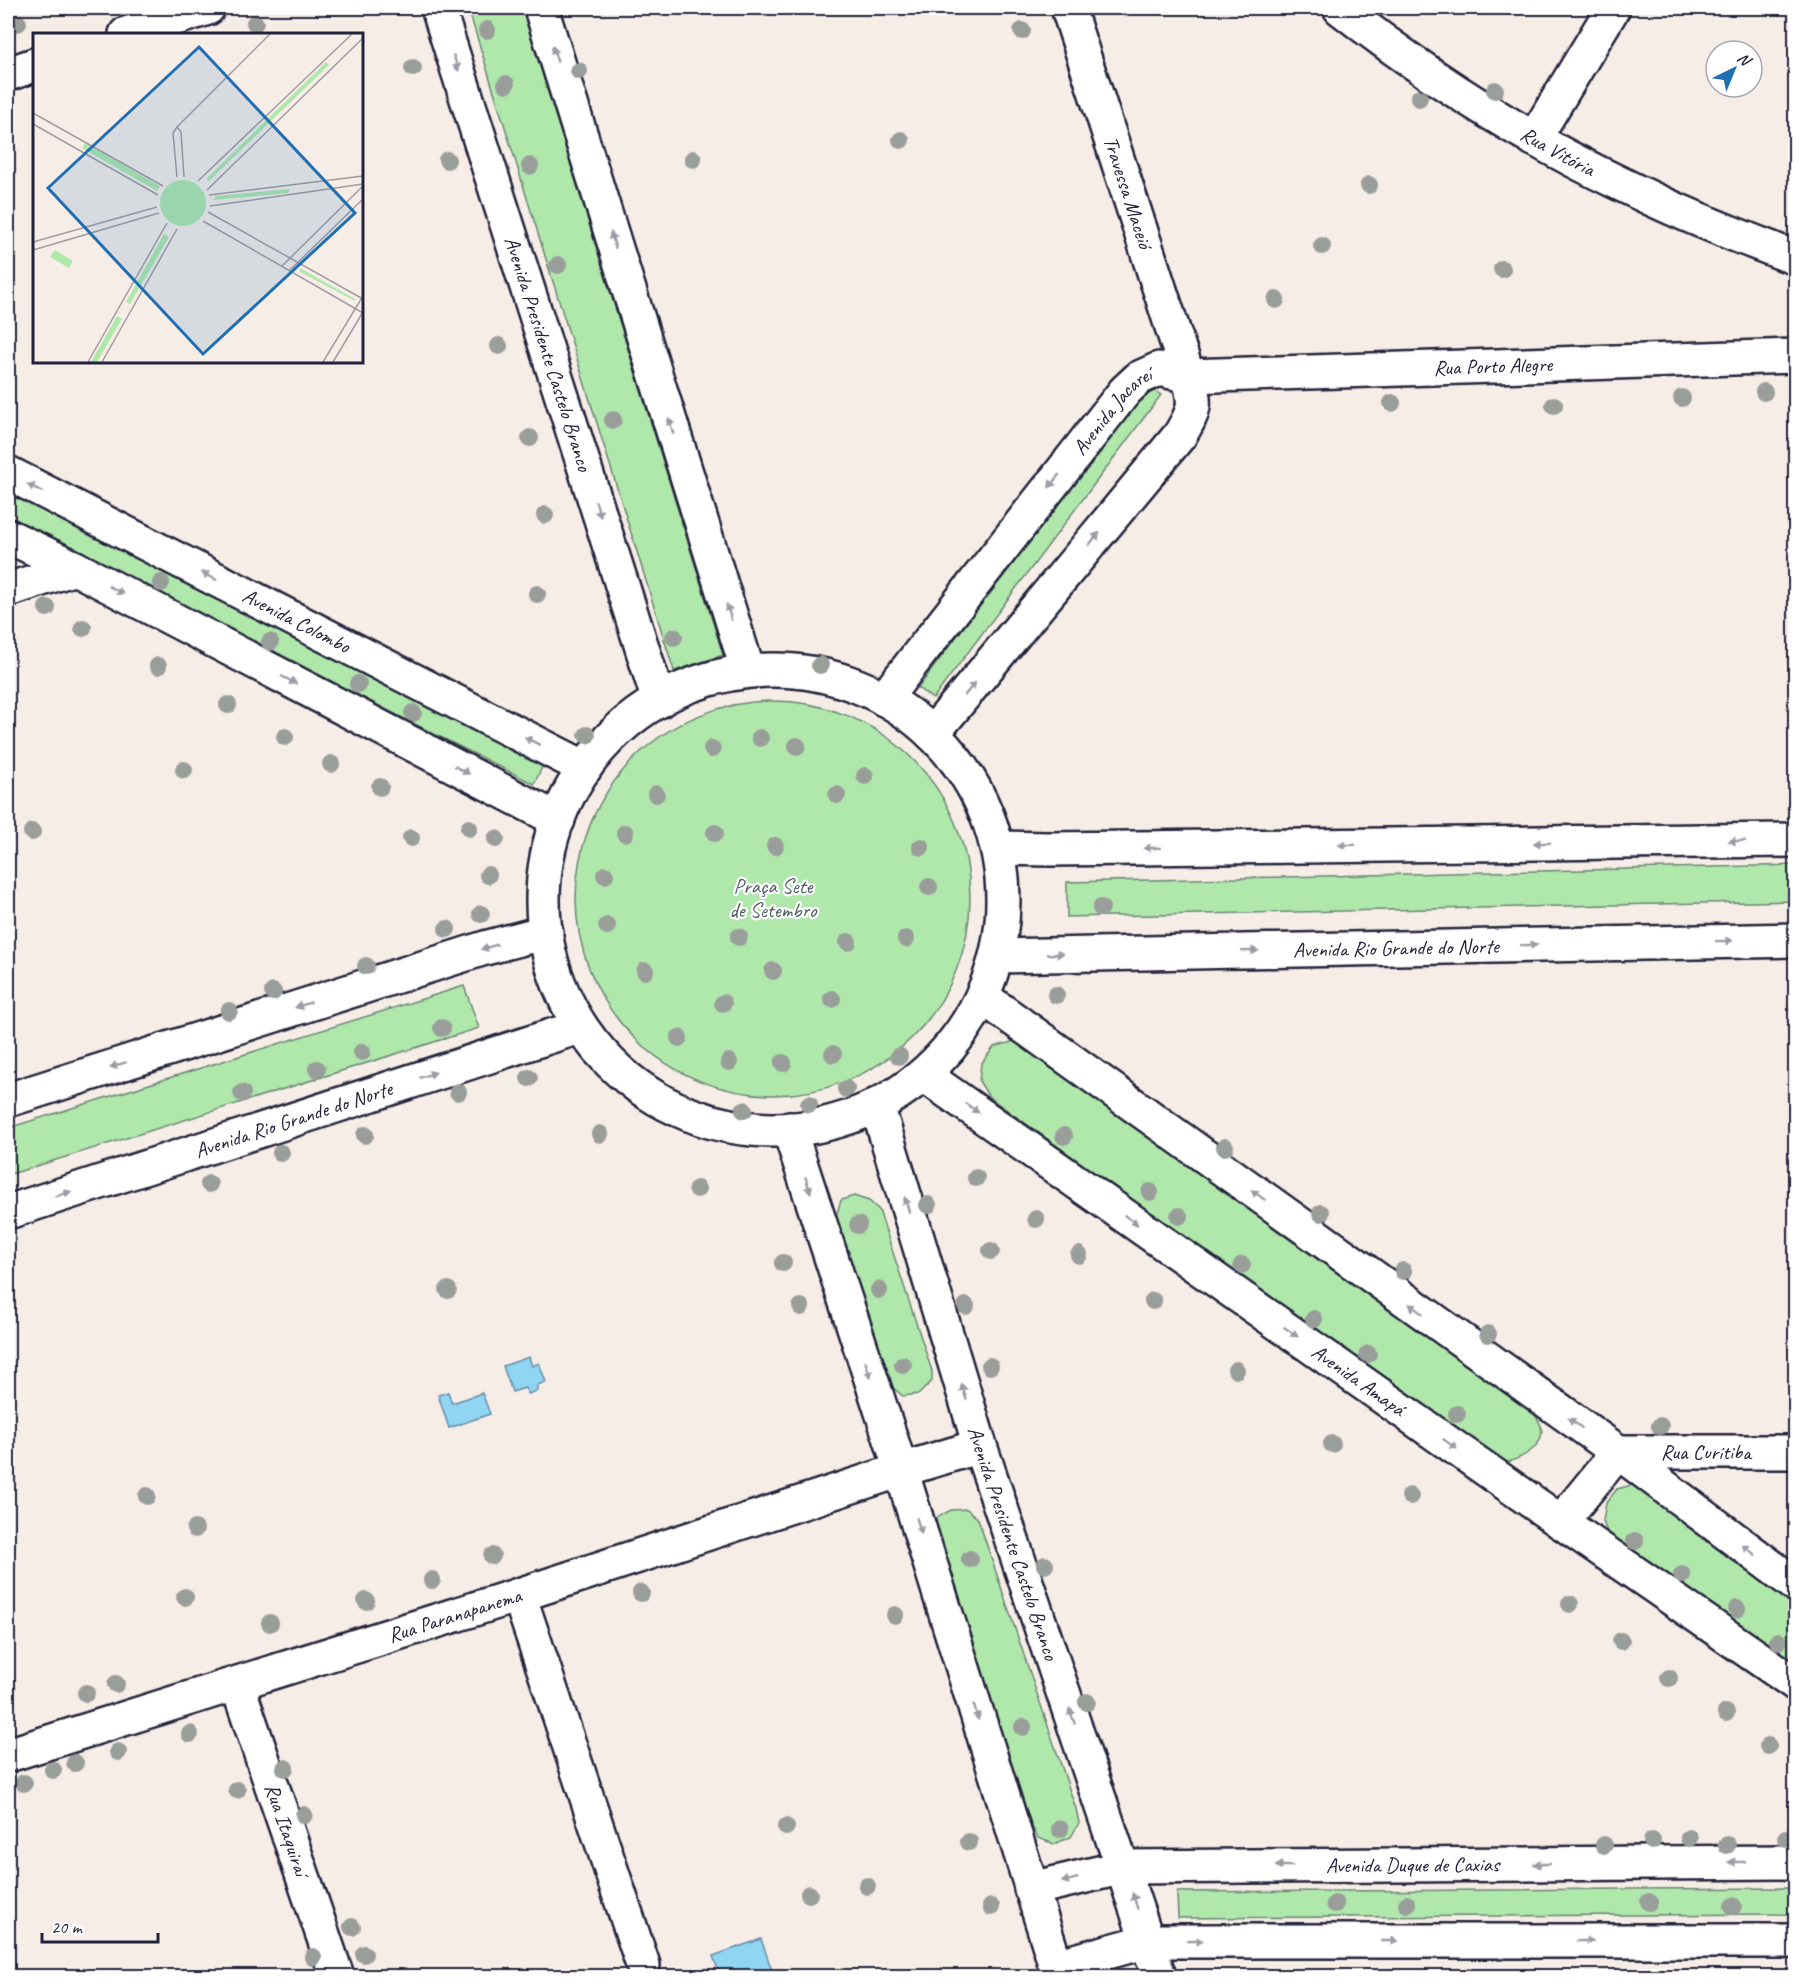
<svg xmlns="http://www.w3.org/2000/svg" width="1803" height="1984" font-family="Caveat,sans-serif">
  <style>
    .green { fill: #b0e8ac; stroke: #698574; stroke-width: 1.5 }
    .water { fill: #90d5f1; stroke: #648da8; stroke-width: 1.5 }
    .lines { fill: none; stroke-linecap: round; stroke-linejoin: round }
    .minor-casing { stroke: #22223b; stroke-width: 38 }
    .major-casing { stroke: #22223b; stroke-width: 38 }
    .minor { stroke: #fff; stroke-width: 33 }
    .major { stroke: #fff; stroke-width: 33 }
    .tree { fill: #9a9e9b }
    .oneway { fill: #9c9ca7 }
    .labels { text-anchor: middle; stroke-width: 4.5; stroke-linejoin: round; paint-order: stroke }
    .street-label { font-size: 21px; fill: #22223b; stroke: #fff }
    .park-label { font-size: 21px; fill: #4d5d5d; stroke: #fff }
    .inset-road { fill: none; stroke: #a29ca2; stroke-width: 1.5 }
    .view { fill: #1f6fb2; fill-opacity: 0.15; stroke: #1f6fb2; stroke-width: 3 }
    .inset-edge { fill: none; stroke: #22223b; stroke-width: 3 }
  </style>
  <rect width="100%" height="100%" fill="#f7ede7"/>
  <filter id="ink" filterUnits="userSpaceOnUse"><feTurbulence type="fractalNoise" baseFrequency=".0167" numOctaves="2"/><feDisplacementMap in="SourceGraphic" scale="12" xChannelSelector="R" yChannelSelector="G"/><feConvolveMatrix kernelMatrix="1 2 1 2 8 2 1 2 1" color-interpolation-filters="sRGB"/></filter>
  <g filter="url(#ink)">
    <!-- green -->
    <g class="green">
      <path d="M468 8H522L723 655 674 671Z"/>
      <path d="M1146 385 1161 395 933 699 918 688Z"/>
      <path d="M8 493 544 763 534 784 8 519Z"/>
      <circle cx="773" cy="898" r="197"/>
      <path d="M1795 865V901L1067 917V882Z"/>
      <path d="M464 986 479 1028 8 1175V1128Z"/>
      <path d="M1015 1041 1525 1404C1529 1409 1534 1413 1537 1418 1554 1444 1520 1460 1500 1464L989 1097 979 1081 981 1064 994 1047Z"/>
      <path d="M854 1196 869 1201 879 1210 932 1371V1381L919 1394 903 1396 891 1386 835 1220 841 1200Z"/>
      <path d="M1635 1484 1795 1599V1669L1609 1538 1603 1521 1606 1503 1617 1489Z"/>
      <path d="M967 1509 978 1519 1076 1809 1079 1823 1071 1837 1054 1844 1038 1838 1031 1824 933 1529 936 1518 951 1510Z"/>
      <path d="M1795 1888V1914L1178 1918 1177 1892Z"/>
    </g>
    <!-- water -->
    <g class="water">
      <path d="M529 1357 532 1366 539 1363 546 1382 537 1385V1391L528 1394 525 1388 512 1392 503 1366Z"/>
      <path d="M448 1392 452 1403 482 1393 490 1414 449 1428 438 1395Z"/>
      <path d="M761 1939 774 1976H720L713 1956Z"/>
    </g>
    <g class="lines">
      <!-- minor casing -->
      <g class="minor-casing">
        <g id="minor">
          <path id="s1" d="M438 8 659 701"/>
          <path d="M541 8 747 668"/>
          <path id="s2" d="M1068 8 1188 376 1796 356"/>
          <path id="s3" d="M1340 8C1427 76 1522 137 1623 185 1679 213 1737 236 1796 258"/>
          <path d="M126 34 208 8"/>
          <path d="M8 74 34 65"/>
          <path d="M1534 139 1613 8"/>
          <path id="s4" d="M8 473 585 768"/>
          <path d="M8 536 75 568 558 820"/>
          <path d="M8 590 75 568"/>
          <path id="s5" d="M884 699 1125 391 1139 378 1159 369 1188 376C1197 404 1195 410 1180 435L932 734"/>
          <path d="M984 998 1618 1452 1796 1585"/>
          <path id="s6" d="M924 1075 1561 1522 1796 1684"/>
          <path id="s7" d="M1561 1522 1618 1452H1796"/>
          <path d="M519 1595 643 1965"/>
          <path id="s8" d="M237 1684 337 1976"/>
          <path id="s9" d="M8 1755 519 1595 901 1470"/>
          <path id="s10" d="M1031 1889 1124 1867 1796 1862"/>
          <path d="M1056 1966 1148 1941H1796"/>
        </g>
      </g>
      <!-- major casing -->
      <g class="major-casing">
        <g id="major">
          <circle cx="773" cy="900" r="230"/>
          <path d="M997 848 1051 849 1796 840"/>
          <path id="s11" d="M997 956 1796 940"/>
          <path d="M8 1100 485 948 546 932"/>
          <path id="s12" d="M877 1105 980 1446 1159 1976"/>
          <path d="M789 1129 901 1470 1059 1976"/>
          <path id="s13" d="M8 1212 579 1027"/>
          <path d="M901 1470 980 1446"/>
        </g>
      </g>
      <!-- minor -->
      <use href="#minor" class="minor"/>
      <!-- major -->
      <use href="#major" class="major"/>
    </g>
    <!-- trees -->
    <g class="tree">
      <circle cx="18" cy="23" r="9"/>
      <circle cx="255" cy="23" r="9"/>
      <circle cx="487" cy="30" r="9"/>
      <circle cx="1022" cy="31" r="9"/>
      <circle cx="413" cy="68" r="9"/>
      <circle cx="579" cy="71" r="9"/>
      <circle cx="506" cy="84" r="9"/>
      <circle cx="1495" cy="90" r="9"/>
      <circle cx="1419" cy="98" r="9"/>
      <circle cx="901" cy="140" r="9"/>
      <circle cx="693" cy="159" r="9"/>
      <circle cx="447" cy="160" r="9"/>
      <circle cx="530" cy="166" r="9"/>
      <circle cx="1369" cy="185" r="9"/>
      <circle cx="1322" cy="246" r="9"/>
      <circle cx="558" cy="265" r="9"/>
      <circle cx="1502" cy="269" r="9"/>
      <circle cx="1276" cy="300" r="9"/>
      <circle cx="499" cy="346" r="9"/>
      <circle cx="1764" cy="392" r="9"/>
      <circle cx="1682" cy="398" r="9"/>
      <circle cx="1392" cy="403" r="9"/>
      <circle cx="1554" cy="405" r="9"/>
      <circle cx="613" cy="420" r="9"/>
      <circle cx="530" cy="438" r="9"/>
      <circle cx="545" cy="515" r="9"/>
      <circle cx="161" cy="583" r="9"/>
      <circle cx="537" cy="594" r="9"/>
      <circle cx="47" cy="608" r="9"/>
      <circle cx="83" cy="628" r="9"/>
      <circle cx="674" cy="637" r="9"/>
      <circle cx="270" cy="642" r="9"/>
      <circle cx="820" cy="665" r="9"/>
      <circle cx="158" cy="666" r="9"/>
      <circle cx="358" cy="684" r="9"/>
      <circle cx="228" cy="705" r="9"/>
      <circle cx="413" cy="713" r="9"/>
      <circle cx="587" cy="735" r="9"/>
      <circle cx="285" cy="737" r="9"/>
      <circle cx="760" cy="738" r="9"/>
      <circle cx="797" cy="746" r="9"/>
      <circle cx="712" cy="749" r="9"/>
      <circle cx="331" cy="764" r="9"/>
      <circle cx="184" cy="770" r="9"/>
      <circle cx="865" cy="776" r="9"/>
      <circle cx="380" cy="787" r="9"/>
      <circle cx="656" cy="794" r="9"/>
      <circle cx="837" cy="795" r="9"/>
      <circle cx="469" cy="828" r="9"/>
      <circle cx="32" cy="832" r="9"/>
      <circle cx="625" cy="833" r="9"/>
      <circle cx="715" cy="833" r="9"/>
      <circle cx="411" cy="838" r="9"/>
      <circle cx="496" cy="839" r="9"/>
      <circle cx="775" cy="846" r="9"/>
      <circle cx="921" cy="847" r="9"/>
      <circle cx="488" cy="875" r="9"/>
      <circle cx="605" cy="875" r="9"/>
      <circle cx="929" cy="887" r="9"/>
      <circle cx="1101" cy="908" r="9"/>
      <circle cx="481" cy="914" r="9"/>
      <circle cx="607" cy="926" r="9"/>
      <circle cx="447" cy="929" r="9"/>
      <circle cx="739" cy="937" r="9"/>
      <circle cx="906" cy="939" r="9"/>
      <circle cx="848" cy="942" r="9"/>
      <circle cx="366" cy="966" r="9"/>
      <circle cx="645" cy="971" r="9"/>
      <circle cx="773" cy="971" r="9"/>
      <circle cx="273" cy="992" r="9"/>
      <circle cx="1056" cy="995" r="9"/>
      <circle cx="832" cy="999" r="9"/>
      <circle cx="723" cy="1003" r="9"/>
      <circle cx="229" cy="1011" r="9"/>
      <circle cx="442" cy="1028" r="9"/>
      <circle cx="679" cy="1038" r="9"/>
      <circle cx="362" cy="1052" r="9"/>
      <circle cx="833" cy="1054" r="9"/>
      <circle cx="899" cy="1056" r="9"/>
      <circle cx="729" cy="1062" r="9"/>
      <circle cx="783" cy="1063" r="9"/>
      <circle cx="317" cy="1069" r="9"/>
      <circle cx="529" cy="1078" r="9"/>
      <circle cx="846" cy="1089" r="9"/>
      <circle cx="458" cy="1092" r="9"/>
      <circle cx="242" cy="1093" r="9"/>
      <circle cx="809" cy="1104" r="9"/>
      <circle cx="744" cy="1110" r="9"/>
      <circle cx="600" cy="1134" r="9"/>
      <circle cx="365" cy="1135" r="9"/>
      <circle cx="1064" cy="1136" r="9"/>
      <circle cx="1225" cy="1147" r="9"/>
      <circle cx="281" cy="1153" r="9"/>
      <circle cx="976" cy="1178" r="9"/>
      <circle cx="209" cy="1184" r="9"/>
      <circle cx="697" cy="1189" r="9"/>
      <circle cx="1150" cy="1192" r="9"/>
      <circle cx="928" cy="1205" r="9"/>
      <circle cx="1321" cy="1213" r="9"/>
      <circle cx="1179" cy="1216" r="9"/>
      <circle cx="1036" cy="1219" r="9"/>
      <circle cx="858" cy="1225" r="9"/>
      <circle cx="991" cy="1251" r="9"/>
      <circle cx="1079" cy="1255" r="9"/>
      <circle cx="783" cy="1263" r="9"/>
      <circle cx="1242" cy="1265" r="9"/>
      <circle cx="1403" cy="1271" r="9"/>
      <circle cx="448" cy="1290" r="9"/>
      <circle cx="879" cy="1290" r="9"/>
      <circle cx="1153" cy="1301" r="9"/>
      <circle cx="966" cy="1306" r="9"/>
      <circle cx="801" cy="1307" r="9"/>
      <circle cx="1314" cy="1319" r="9"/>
      <circle cx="1488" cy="1334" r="9"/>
      <circle cx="1368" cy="1354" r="9"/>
      <circle cx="903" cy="1365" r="9"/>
      <circle cx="990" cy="1366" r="9"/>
      <circle cx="1236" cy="1370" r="9"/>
      <circle cx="1457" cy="1414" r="9"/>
      <circle cx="1660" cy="1426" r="9"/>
      <circle cx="1332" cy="1444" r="9"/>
      <circle cx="147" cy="1496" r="9"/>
      <circle cx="1410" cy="1496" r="9"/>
      <circle cx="195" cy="1529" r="9"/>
      <circle cx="1635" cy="1541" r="9"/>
      <circle cx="492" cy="1556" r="9"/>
      <circle cx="970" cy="1559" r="9"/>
      <circle cx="1045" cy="1565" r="9"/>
      <circle cx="1682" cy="1575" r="9"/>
      <circle cx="432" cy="1580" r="9"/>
      <circle cx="641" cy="1593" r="9"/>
      <circle cx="185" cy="1597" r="9"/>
      <circle cx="366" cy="1601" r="9"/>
      <circle cx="1570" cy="1604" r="9"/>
      <circle cx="1737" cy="1609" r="9"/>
      <circle cx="895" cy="1615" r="9"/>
      <circle cx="270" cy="1623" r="9"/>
      <circle cx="1621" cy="1641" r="9"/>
      <circle cx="1778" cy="1641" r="9"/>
      <circle cx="1669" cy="1678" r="9"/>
      <circle cx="116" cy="1684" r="9"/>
      <circle cx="86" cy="1693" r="9"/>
      <circle cx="1087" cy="1702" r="9"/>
      <circle cx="1726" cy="1713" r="9"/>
      <circle cx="1023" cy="1727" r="9"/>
      <circle cx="190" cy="1734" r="9"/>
      <circle cx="1768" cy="1746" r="9"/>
      <circle cx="118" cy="1752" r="9"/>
      <circle cx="75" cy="1763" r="9"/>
      <circle cx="285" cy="1768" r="9"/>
      <circle cx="53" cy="1770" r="9"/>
      <circle cx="24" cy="1783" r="9"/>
      <circle cx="237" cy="1790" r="9"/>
      <circle cx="304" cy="1815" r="9"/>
      <circle cx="786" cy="1827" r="9"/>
      <circle cx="1060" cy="1829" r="9"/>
      <circle cx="1689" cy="1838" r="9"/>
      <circle cx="1786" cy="1838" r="9"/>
      <circle cx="1652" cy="1841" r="9"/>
      <circle cx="969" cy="1842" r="9"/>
      <circle cx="1604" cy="1845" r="9"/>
      <circle cx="1727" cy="1845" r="9"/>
      <circle cx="867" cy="1886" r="9"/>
      <circle cx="809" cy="1894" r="9"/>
      <circle cx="1649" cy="1902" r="9"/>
      <circle cx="1335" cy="1904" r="9"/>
      <circle cx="1407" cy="1904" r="9"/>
      <circle cx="1733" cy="1906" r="9"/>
      <circle cx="991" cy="1907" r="9"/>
      <circle cx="352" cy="1927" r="9"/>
      <circle cx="364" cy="1954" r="9"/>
      <circle cx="313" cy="1957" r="9"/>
    </g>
    <!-- one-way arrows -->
    <defs><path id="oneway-solid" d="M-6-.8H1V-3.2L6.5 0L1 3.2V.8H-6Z" transform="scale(1.5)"/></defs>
    <g class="oneway">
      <use href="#oneway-solid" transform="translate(555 54) rotate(-107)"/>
      <use href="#oneway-solid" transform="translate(456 63) rotate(72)"/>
      <use href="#oneway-solid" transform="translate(613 240) rotate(-107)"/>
      <use href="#oneway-solid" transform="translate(671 426) rotate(-107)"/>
      <use href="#oneway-solid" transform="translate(1054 481) rotate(128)"/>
      <use href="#oneway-solid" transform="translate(35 488) rotate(-153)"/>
      <use href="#oneway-solid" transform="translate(598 509) rotate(72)"/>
      <use href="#oneway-solid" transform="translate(1094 539) rotate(-50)"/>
      <use href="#oneway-solid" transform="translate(209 576) rotate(-153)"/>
      <use href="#oneway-solid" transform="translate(116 590) rotate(28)"/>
      <use href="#oneway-solid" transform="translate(729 612) rotate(-107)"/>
      <use href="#oneway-solid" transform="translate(289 680) rotate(28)"/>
      <use href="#oneway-solid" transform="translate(970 689) rotate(-50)"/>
      <use href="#oneway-solid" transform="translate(532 741) rotate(-153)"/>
      <use href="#oneway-solid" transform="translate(462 770) rotate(28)"/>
      <use href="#oneway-solid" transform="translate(1737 841) rotate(179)"/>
      <use href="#oneway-solid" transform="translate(1542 843) rotate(179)"/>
      <use href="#oneway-solid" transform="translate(1347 845) rotate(179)"/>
      <use href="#oneway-solid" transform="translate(1152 848) rotate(179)"/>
      <use href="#oneway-solid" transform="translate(1724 941) rotate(-1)"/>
      <use href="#oneway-solid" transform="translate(1529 945) rotate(-1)"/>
      <use href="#oneway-solid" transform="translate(489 947) rotate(164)"/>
      <use href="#oneway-solid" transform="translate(1250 951) rotate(-1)"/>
      <use href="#oneway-solid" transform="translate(1055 954) rotate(-1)"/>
      <use href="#oneway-solid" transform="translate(303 1005) rotate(162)"/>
      <use href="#oneway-solid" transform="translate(118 1065) rotate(162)"/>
      <use href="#oneway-solid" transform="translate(428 1075) rotate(-18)"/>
      <use href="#oneway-solid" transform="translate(972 1108) rotate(35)"/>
      <use href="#oneway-solid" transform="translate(808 1185) rotate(72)"/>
      <use href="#oneway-solid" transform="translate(63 1194) rotate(-18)"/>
      <use href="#oneway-solid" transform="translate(1258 1195) rotate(-144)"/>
      <use href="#oneway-solid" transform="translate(907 1205) rotate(-107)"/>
      <use href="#oneway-solid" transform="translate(1131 1220) rotate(35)"/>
      <use href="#oneway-solid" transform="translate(1416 1309) rotate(-144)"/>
      <use href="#oneway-solid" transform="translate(1291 1332) rotate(35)"/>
      <use href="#oneway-solid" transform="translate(868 1370) rotate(72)"/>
      <use href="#oneway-solid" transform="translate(964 1392) rotate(-107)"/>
      <use href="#oneway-solid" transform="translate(1575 1423) rotate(-145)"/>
      <use href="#oneway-solid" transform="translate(1450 1444) rotate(35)"/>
      <use href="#oneway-solid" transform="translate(919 1526) rotate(73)"/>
      <use href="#oneway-solid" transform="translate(1749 1550) rotate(-143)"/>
      <use href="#oneway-solid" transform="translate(976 1712) rotate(73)"/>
      <use href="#oneway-solid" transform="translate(1072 1716) rotate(-109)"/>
      <use href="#oneway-solid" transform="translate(1737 1862) rotate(180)"/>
      <use href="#oneway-solid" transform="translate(1542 1864) rotate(180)"/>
      <use href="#oneway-solid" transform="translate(1284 1866) rotate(180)"/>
      <use href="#oneway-solid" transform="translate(1070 1880) rotate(166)"/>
      <use href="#oneway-solid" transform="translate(1135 1901) rotate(-108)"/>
      <use href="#oneway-solid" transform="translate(1195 1941)"/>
      <use href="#oneway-solid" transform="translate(1390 1941)"/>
      <use href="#oneway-solid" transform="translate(1585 1941)"/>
    </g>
  </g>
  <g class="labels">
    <!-- street labels -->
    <g class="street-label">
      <text dy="7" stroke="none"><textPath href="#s3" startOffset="261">Rua Vitória</textPath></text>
      <text dy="7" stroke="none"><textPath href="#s2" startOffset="194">Travessa Maceió</textPath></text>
      <text dy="7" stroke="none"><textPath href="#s1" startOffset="363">Avenida Presidente Castelo Branco</textPath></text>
      <text dy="7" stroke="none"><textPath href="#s2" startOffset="692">Rua Porto Alegre</textPath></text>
      <text dy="7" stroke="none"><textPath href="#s5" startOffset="368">Avenida Jacareí</textPath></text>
      <text dy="7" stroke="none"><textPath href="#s4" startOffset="324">Avenida Colombo</textPath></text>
      <text dy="7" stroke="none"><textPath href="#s11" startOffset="399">Avenida Rio Grande do Norte</textPath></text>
      <text dy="7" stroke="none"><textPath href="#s13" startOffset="300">Avenida Rio Grande do Norte</textPath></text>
      <text dy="7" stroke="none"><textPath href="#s6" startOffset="531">Avenida Amapá</textPath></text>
      <text dy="7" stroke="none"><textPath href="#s7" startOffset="178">Rua Curitiba</textPath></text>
      <text dy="7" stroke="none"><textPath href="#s12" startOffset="459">Avenida Presidente Castelo Branco</textPath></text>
      <text dy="7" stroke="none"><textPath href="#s9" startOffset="468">Rua Paranapanema</textPath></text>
      <text dy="7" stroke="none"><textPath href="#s8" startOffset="154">Rua Itaquiraí</textPath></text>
      <text dy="7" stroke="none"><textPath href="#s10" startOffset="384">Avenida Duque de Caxias</textPath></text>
    </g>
    <!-- park labels -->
    <g class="park-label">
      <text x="773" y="893">Praça Sete<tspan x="773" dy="24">de Setembro</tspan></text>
    </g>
  </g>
  <!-- overview -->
  <g transform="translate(33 33)">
    <rect width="330" height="330" fill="#f7ede7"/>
    <path d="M293 29 296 32 176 148 174 145ZM52 110 127 153 124 158 49 115ZM127 170a23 23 0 1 1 46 0a23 23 0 1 1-46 0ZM257 156 255 160 181 167 182 163ZM131 201 136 204 97 271 93 269ZM22 217 40 228 36 235 17 224ZM267 235 322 266V268L267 239ZM84 283 89 286 64 329H58Z" fill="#b0e8ac"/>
    <path class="inset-road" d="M0 80 130 153M0 91 125 162M144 94 237 1M144 144 140 100 144 94 148 99 151 144M165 148 319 1M174 157 330 5M176 162 330 143M177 173 330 151M175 179 330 266M170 188 330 280M0 209 124 174M0 217 126 180M249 233 330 153M257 237 330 166M55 329 134 190M69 329 144 196M290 329 330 263M300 329 330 279"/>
    <path class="view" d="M166 14 322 180 170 321 15 155Z"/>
    <rect width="330" height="330" class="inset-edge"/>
  </g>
  <!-- margin -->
  <rect width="1803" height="1984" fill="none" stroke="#fff" stroke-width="30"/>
  <rect x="15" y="15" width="1773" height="1954" fill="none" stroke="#22223b" stroke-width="2" filter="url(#ink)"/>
  <!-- north arrow -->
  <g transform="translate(1734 69) rotate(43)"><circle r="28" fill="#ffffff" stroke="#a7a7b1" stroke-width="1.5"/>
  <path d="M0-4.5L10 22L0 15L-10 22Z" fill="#1f6fb2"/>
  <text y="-9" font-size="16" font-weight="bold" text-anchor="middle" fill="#22223b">N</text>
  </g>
  <!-- scale -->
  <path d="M42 1933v9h116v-9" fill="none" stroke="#22223b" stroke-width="3"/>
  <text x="51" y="1933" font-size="18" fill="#22223b" stroke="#ffffff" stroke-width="4.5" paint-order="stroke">20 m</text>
</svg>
